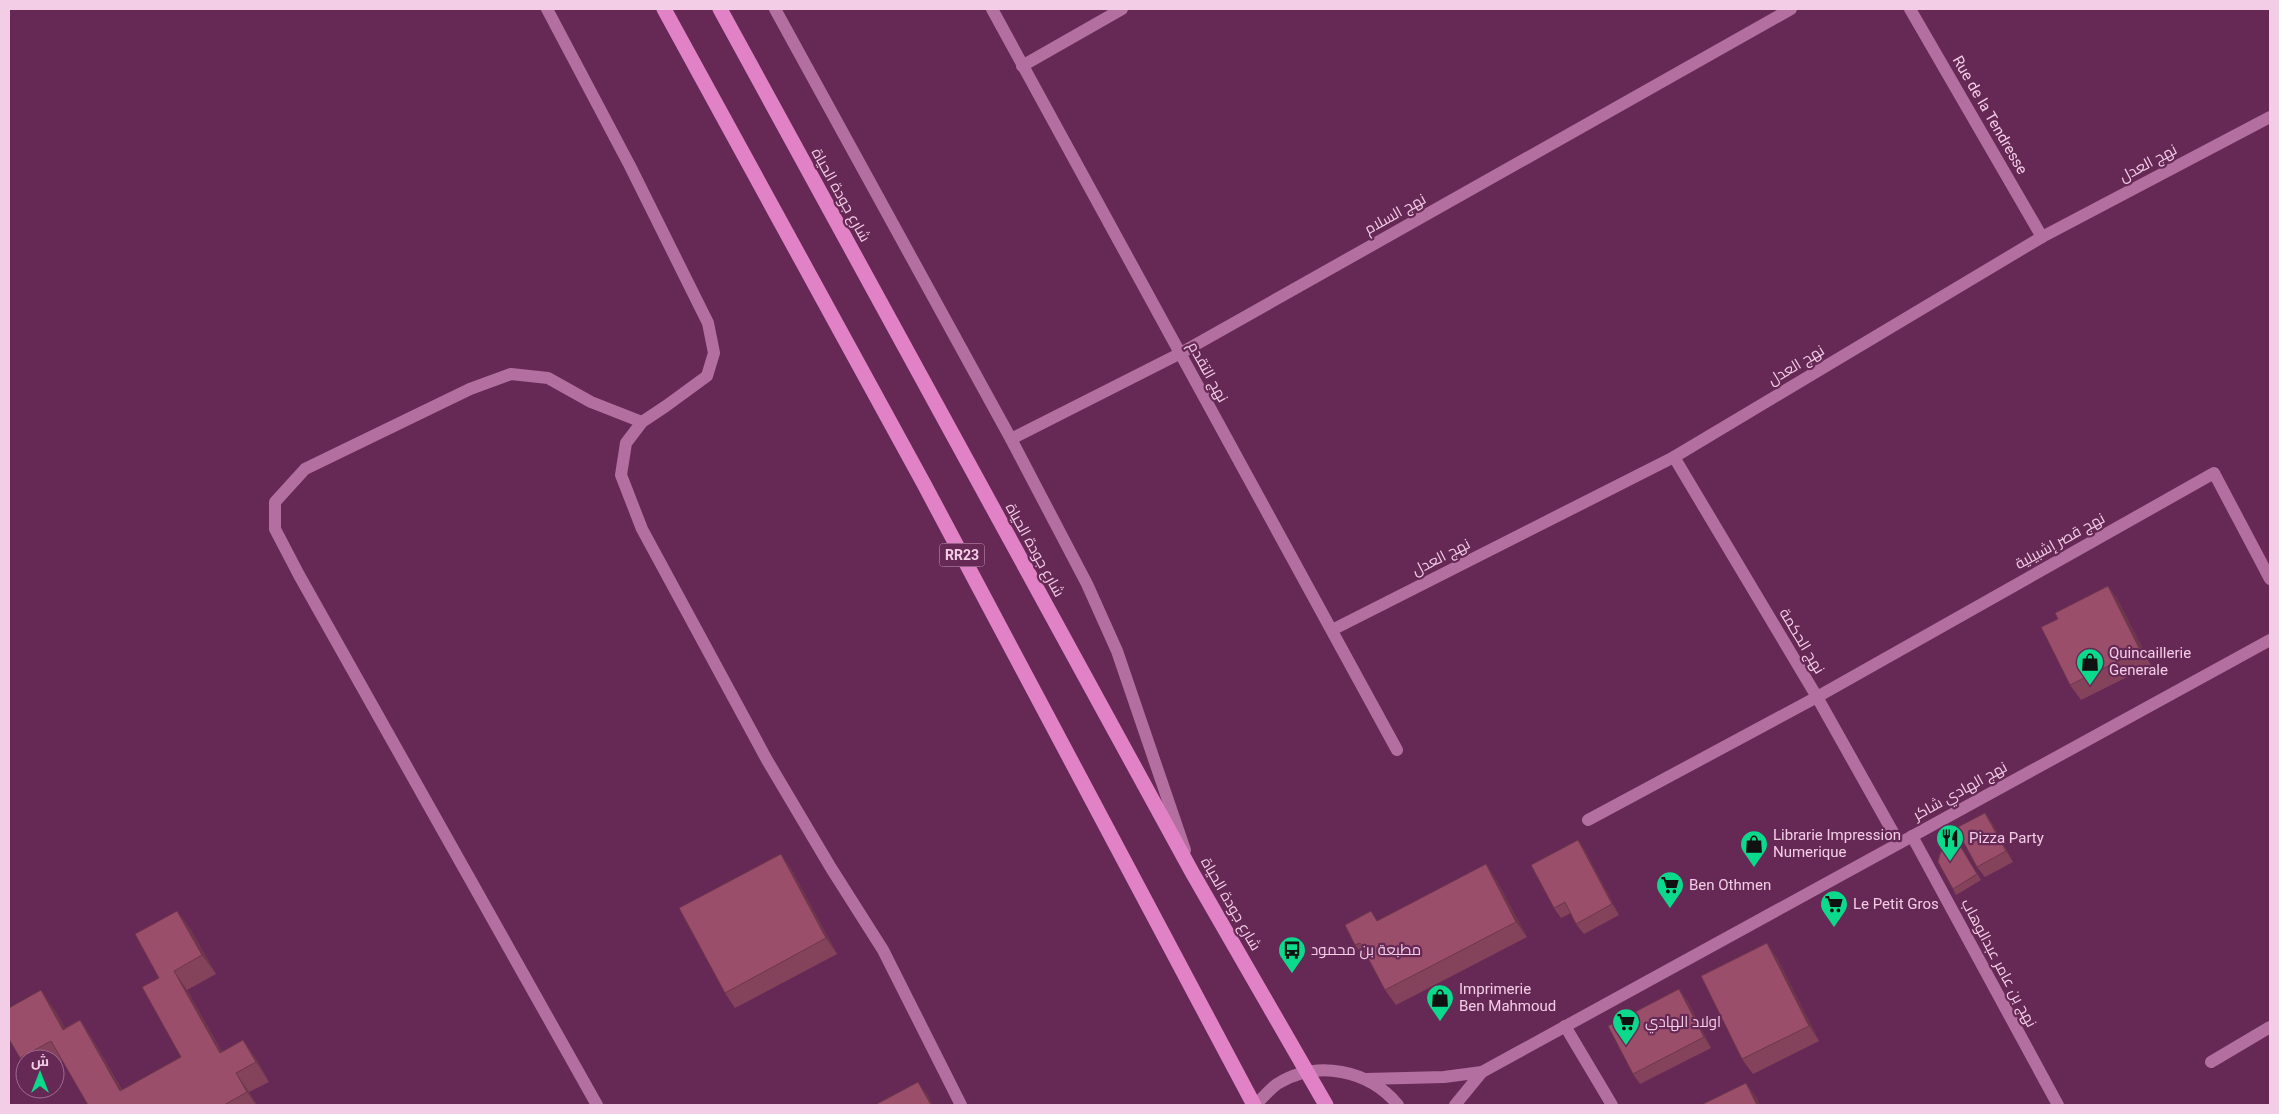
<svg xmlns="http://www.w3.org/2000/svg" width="2279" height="1114" font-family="Roboto,Cairo,sans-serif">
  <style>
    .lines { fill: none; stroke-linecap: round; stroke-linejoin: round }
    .minor { stroke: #b26f9f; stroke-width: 12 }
    .highway { stroke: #e182c6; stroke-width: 15 }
    .wall { fill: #85435b }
    .shaded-wall { fill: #6c374a }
    .building { fill: #9b4e6a; stroke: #6c374a }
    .labels { text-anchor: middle; stroke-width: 4.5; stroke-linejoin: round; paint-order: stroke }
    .shield { fill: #662956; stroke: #c99cbb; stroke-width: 1 }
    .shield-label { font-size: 14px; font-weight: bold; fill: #f3cde6 }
    .street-label { font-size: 15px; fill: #f3cde6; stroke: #662956 }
    .poi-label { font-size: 15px; fill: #f3cde6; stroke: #662956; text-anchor: start }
  </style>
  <rect width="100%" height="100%" fill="#662956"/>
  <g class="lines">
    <!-- minor -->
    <g class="minor">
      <path d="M547 9 630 166 708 323 714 353 707 376 666 406 642 422 626 443 621 475 642 529 767 760 831 868 883 950 961 1105"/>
      <path d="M775 9 1011 439 1087 584 1117 651 1185 850"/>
      <path d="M992 9 1397 750"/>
      <path d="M1910 9 2042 237"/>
      <path d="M1022 66 1122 9"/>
      <path d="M1011 439 1179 354 1791 9"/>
      <path d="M1674 457 1817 697 1899 843"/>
      <path d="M1332 630 1674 457 2042 237 2270 117"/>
      <path d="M1588 820 1817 697 2214 473 2270 579"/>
      <path d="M1912 836 2058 1105"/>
      <path d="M1565 1026 1612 1105"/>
      <path d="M2211 1062 2270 1027"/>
      <path d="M1366 1079 1444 1077 1482 1072"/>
      <path d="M597 1105 299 575 275 529V502L305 469 470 389 511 374 548 378 591 402 642 422"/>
      <path d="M1255 1105C1262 1099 1269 1090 1277 1084 1317 1059 1369 1070 1398 1105"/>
      <path d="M1455 1105 1482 1072 2270 640"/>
    </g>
    <!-- highway -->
    <g class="highway">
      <path d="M664 9 924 484 1254 1105"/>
      <path d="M720 9 1193 874 1326 1105"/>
    </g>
  </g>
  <!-- wall -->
  <g class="wall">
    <path d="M2108 586 2119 602 2151 665 2081 700 2070 685 2058 619Z"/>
    <path d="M1985 813 1992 823 2013 862 1985 877 1977 867Z"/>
    <path d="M1956 839 1981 880 1956 895 1953 889Z"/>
    <path d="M1578 840 1585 851 1619 915 1584 934 1576 924 1571 913 1561 918 1554 908Z"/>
    <path d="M791 869 837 954 735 1008 725 993Z"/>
    <path d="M1496 879 1527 937 1396 1005 1385 990 1369 959 1366 960 1355 945 1378 921Z"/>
    <path d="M177 911 191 930 216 974 187 990 222 1052 243 1040 256 1059 269 1082 249 1092 257 1105H88L63 1061 55 1065V1059H25V1066L20 1058 54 1009 65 1028 80 1020 93 1040 122 1090 181 1057 159 978Z"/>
    <path d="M1777 958 1819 1041 1753 1074 1742 1059Z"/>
    <path d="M1687 1000 1711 1048 1640 1084 1633 1074Z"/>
  </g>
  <!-- shaded-wall -->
  <g class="shaded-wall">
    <path d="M2108 586 2119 602 2151 665 2140 650Z"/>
    <path d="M1985 813 1992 823 2013 862 2006 851Z"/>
    <path d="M1578 840 1585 851 1619 915 1612 904Z"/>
    <path d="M781 854 791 869 837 954 826 938Z"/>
    <path d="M1486 864 1496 879 1527 937 1516 922Z"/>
    <path d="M177 911 191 930 216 974 202 955Z"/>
    <path d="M1767 943 1777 958 1819 1041 1809 1026Z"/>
    <path d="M174 971 187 990 233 1072 220 1053Z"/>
    <path d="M1679 989 1687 1000 1711 1048 1704 1037Z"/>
    <path d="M41 990 54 1009 77 1049 63 1030Z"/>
    <path d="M80 1020 93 1040 130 1105 120 1091Z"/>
    <path d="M243 1040 256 1059 269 1082 256 1062Z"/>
    <path d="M236 1073 249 1092 257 1105H256L247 1092Z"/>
    <path d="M918 1082 929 1097 933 1105H931Z"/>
    <path d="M1746 1083 1757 1098 1760 1105H1757Z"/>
  </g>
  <!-- building -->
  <g class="building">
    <path d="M2108 586 2140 650 2070 685 2041 627 2058 619 2055 613Z"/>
    <path d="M1985 813 2006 851 1977 867 1956 828Z"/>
    <path d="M1956 839 1977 874 1953 889 1938 862 1940 854 1944 846Z"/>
    <path d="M1578 840 1612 904 1576 924 1565 902 1554 908 1531 865Z"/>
    <path d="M781 854 826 938 725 993 679 908Z"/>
    <path d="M1486 864 1516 922 1385 990 1360 943 1355 945 1345 925 1371 911 1377 921Z"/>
    <path d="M177 911 202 955 174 971 220 1053 243 1040 256 1062 236 1073 247 1092 224 1105H88L51 1041 20 1058 9 1039V1008L41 990 63 1030 80 1020 120 1091 181 1057 142 987 159 978 135 934Z"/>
    <path d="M1767 943 1809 1026 1742 1059 1701 976Z"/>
    <path d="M1679 989 1704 1037 1633 1074 1608 1026Z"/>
    <path d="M918 1082 931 1105H875Z"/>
    <path d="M1746 1083 1757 1105H1701Z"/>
  </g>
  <!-- icons -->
  <defs>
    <g id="shop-pin" transform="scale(1.4375)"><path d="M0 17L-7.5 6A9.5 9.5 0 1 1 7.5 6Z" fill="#0bd98b" stroke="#662956"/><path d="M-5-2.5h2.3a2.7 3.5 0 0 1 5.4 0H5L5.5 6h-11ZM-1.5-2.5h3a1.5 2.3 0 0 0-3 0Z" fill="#111"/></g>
    <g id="restaurant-pin" transform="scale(1.4375)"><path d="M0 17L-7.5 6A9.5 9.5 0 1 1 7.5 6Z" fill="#0bd98b" stroke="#662956"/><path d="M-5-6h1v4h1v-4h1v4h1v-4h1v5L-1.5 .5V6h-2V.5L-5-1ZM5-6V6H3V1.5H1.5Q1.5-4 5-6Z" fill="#111"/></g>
    <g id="supermarket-pin" transform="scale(1.4375)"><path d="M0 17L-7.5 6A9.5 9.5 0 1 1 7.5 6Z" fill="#0bd98b" stroke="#662956"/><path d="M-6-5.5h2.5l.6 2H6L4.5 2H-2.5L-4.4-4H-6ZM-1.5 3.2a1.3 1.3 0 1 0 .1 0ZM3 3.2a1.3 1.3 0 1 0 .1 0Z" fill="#111"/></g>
    <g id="bus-pin" transform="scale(1.4375)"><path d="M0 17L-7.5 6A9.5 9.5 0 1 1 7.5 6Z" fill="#0bd98b" stroke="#662956"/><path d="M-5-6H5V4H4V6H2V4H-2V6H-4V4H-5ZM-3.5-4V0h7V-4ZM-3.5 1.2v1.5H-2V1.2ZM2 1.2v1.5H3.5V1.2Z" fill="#111"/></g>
  </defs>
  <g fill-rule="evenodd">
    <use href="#shop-pin" x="2090" y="662"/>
    <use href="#restaurant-pin" x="1950" y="838"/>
    <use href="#shop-pin" x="1754" y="844"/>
    <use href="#supermarket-pin" x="1670" y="885"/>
    <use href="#supermarket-pin" x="1834" y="904"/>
    <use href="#bus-pin" x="1292" y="950"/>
    <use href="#shop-pin" x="1440" y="998"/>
    <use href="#supermarket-pin" x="1626" y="1022"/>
  </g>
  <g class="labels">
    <!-- shield labels -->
    <rect class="shield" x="939.5" y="543.5" width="45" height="23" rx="4"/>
    <g class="shield-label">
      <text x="962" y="560">RR23</text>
    </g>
    <!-- street labels -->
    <g class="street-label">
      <text transform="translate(1990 115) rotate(60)" y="5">Rue de la Tendresse</text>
      <text transform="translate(2148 163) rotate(-28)" y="5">نهج العدل</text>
      <text transform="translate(841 195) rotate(61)" y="5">شارع جودة الحياة</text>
      <text transform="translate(1395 214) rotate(-29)" y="5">نهج السلام</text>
      <text transform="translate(1796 365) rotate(-31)" y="5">نهج العدل</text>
      <text transform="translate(1208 372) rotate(61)" y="5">نهج التقدم</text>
      <text transform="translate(2060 541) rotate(-29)" y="5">نهج قصر إشبيلية</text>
      <text transform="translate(1035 550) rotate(61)" y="5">شارع جودة الحياة</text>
      <text transform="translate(1441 557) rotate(-27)" y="5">نهج العدل</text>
      <text transform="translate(1802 641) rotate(59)" y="5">نهج الحكمة</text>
      <text transform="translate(1960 791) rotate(-29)" y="5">نهج الهادي شاكر</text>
      <text transform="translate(1231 904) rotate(60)" y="5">شارع جودة الحياة</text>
      <text transform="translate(1999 963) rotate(62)" y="5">نهج بن عامر عبدالوهاب</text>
    </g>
    <!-- poi labels -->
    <g class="poi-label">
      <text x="2109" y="658">Quincaillerie<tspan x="2109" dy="17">Generale</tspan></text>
      <text x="1773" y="840">Librarie Impression<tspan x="1773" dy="17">Numerique</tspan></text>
      <text x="1969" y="843">Pizza Party</text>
      <text x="1689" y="890">Ben Othmen</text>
      <text x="1853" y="909">Le Petit Gros</text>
      <text x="1311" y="955">مطبعة بن محمود</text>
      <text x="1459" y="994">Imprimerie<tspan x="1459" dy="17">Ben Mahmoud</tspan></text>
      <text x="1645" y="1027">اولاد الهادي</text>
    </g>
  </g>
  <!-- border -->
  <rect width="2279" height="1114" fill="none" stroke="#f3cde6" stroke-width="20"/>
  <!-- north arrow -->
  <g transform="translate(40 1074)"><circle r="24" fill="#662956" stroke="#9e6b90"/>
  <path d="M0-4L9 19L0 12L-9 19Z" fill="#0bd98b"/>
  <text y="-8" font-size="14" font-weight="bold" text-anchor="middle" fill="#f3cde6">ش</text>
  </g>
</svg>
